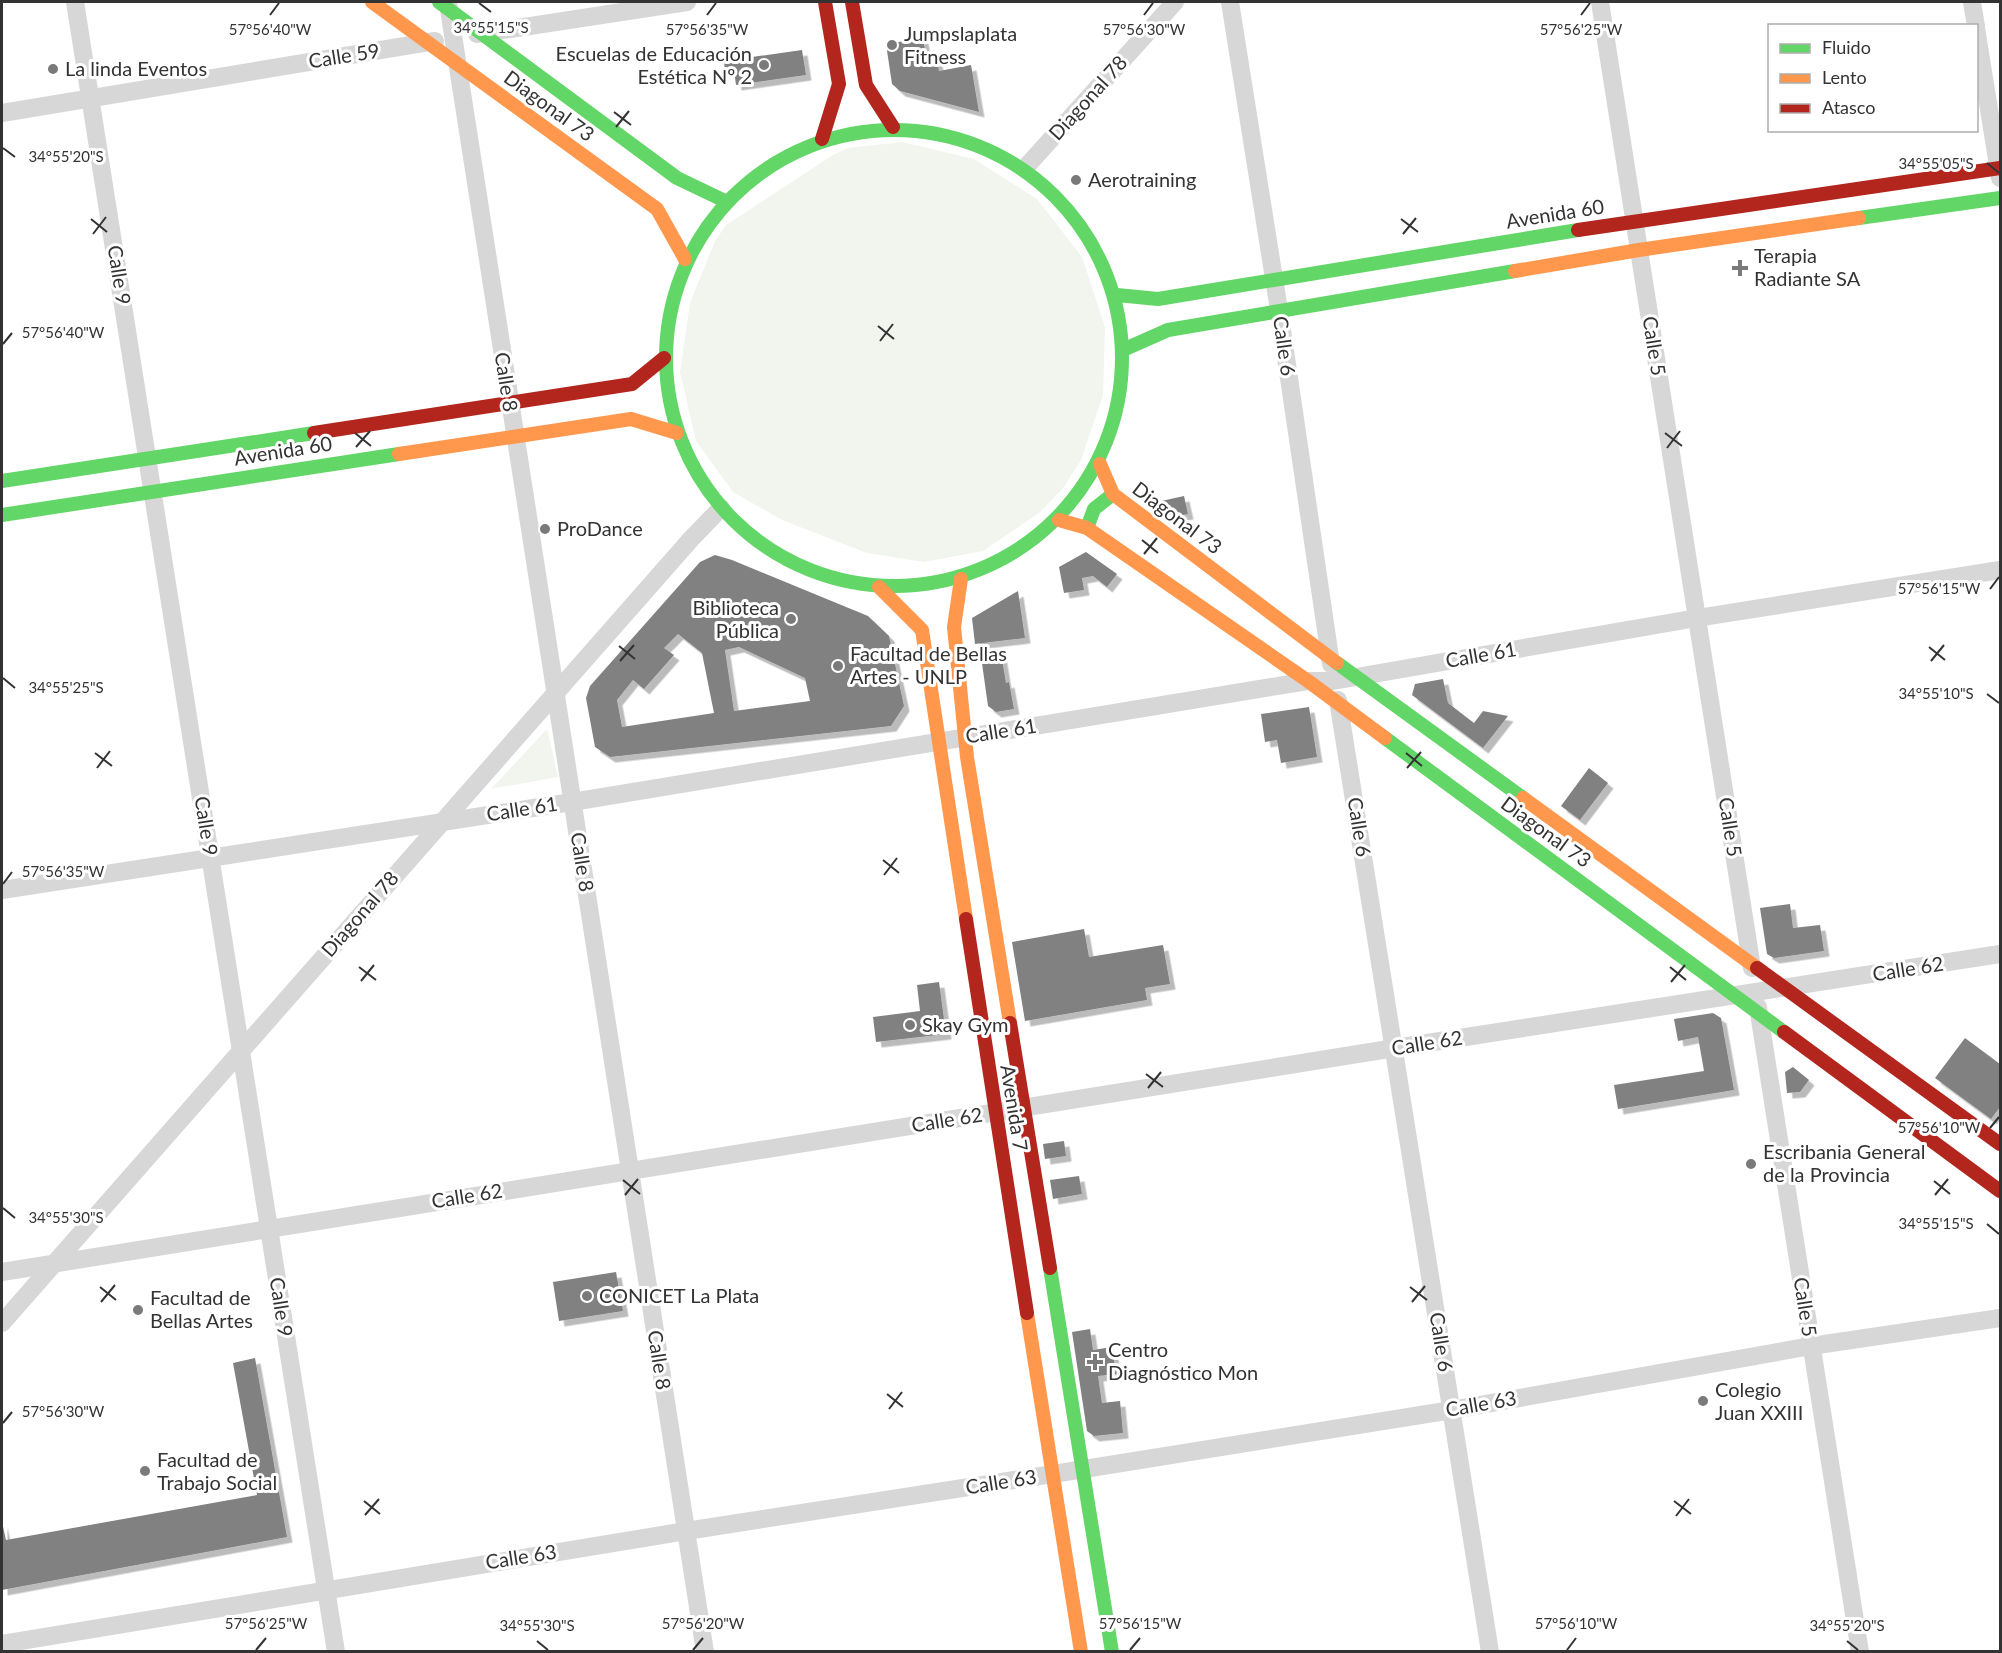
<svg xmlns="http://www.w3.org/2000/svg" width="2002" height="1653" font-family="Lato,sans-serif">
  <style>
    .green { fill: #f1f5ed }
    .building { fill: #818181; fill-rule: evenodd; filter: url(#shadow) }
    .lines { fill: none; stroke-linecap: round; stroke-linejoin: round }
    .street { stroke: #d7d7d7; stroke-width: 18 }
    .fast { stroke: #63d668; stroke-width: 14 }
    .slow { stroke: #ff974d; stroke-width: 14 }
    .jam { stroke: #b3261e; stroke-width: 14 }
    .ticks { fill: none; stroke: #333; stroke-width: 2 }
    .poi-dot { fill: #7a7a7a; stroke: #fff; stroke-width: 2 }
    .labels { text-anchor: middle; stroke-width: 6; stroke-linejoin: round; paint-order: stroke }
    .poi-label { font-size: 20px; fill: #333; stroke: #fff; text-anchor: start }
    .street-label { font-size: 20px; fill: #333; stroke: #fff }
    .ticks-label { font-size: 15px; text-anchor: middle; fill: #333; stroke: #fff; stroke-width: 6; stroke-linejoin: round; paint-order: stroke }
  </style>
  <defs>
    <filter id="shadow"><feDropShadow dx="5.5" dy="5.5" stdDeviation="0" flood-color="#0004"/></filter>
  </defs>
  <rect width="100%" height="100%" fill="#fff"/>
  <!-- green -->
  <g class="green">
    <path d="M902 142 974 159 1037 199 1082 257 1105 327 1103 395 1081 460 1064 487 1039 513 983 551 924 562 867 553 782 520 733 492 696 441 680 372 690 303 715 241 726 225 833 155 848 148Z"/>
    <path d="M547 729 558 777 491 789Z"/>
  </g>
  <!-- building -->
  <g class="building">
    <path d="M923 38 927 61 937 60 939 71 971 65 979 112 900 91 892 84 886 44Z"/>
    <path d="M802 50 806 75 736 85 734 70 725 72 724 61Z"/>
    <path d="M1184 496 1188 514 1178 516 1157 502Z"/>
    <path d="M1086 552 1117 574 1107 587 1093 576 1082 578 1084 590 1064 593 1059 567Z"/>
    <path d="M715 555 732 560 868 616 889 636 904 706 891 726 610 757 595 747 586 698 590 686 700 562ZM678 634 702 653 714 713 622 727 617 700 633 680 644 689 674 655 664 648ZM739 647 805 678 810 701 734 711 725 650Z"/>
    <path d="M1018 591 1025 638 975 644 972 618Z"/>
    <path d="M1001 653 1006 683 1009 682 1014 709 996 712 988 706 981 656Z"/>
    <path d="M1443 679 1448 703 1474 723 1483 711 1508 716 1483 748 1412 695 1415 684Z"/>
    <path d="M1309 707 1317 757 1281 763 1277 740 1265 742 1261 714Z"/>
    <path d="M1589 768 1608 783 1580 820 1561 806Z"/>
    <path d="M1790 904 1793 928 1820 925 1824 951 1774 958 1767 954 1760 908Z"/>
    <path d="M1084 929 1089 957 1163 945 1170 984 1145 988 1147 1000 1025 1021 1012 942Z"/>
    <path d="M939 982 946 1034 876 1042 873 1017 920 1011 917 985Z"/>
    <path d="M1713 1013 1721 1018 1734 1090 1618 1109 1614 1085 1704 1071 1698 1037 1678 1041 1674 1019Z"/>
    <path d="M1965 1038 2000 1064V1107L1991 1119 1935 1078Z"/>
    <path d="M1793 1067 1809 1080 1800 1092 1787 1093 1785 1072Z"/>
    <path d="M1064 1141 1066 1156 1045 1159 1043 1144Z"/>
    <path d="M1079 1176 1082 1194 1053 1199 1050 1180Z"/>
    <path d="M616 1272 623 1311 559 1321 553 1282Z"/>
    <path d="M1090 1329 1093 1350 1112 1347 1116 1374 1098 1376 1102 1403 1120 1401 1123 1433 1094 1436 1087 1431 1072 1332Z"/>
    <path d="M255 1358 287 1537 2 1590V1522L6 1540 257 1495 233 1363Z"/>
  </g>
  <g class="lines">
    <!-- street -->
    <g class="street">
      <path d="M75 2 336 1652"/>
      <path d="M1230 2 1279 310 1331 664"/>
      <path d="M1600 2 1752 968"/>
      <path d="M1972 2 1976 26"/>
      <path d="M448 3 705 1652"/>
      <path d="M1976 28 2000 178"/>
      <path d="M477 34 687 2"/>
      <path d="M2 113 435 41"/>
      <path d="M1025 168 1175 2"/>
      <path d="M1338 700 1490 1652"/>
      <path d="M2 890 572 802 1308 681H1333L1697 618 2000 570"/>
      <path d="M1758 1007 1860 1652"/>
      <path d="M2 1272 1395 1048 2000 954"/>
      <path d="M2 1323 691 539 721 508"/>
      <path d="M2 1644 686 1531 1053 1474 1452 1410 1811 1346 2000 1318"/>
    </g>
    <!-- fast -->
    <g class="fast">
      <path d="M439 2 677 178 725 201"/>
      <circle cx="894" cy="358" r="228"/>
      <path d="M1859 218 2000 198"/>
      <path d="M1117 295 1158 299 1578 230"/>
      <path d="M1125 349 1168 330 1515 271"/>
      <path d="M2 481 314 433"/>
      <path d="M2 515 399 454"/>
      <path d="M1087 528 1094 509 1113 494"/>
      <path d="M1337 663 1523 798"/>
      <path d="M1385 738 1784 1032"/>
      <path d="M1050 1268 1112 1652"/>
    </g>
    <!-- slow -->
    <g class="slow">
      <path d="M372 2 657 209 685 259"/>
      <path d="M1515 271 1639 250 1859 218"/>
      <path d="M399 454 631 419 677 433"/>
      <path d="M1100 464 1113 494 1337 663"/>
      <path d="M1059 520 1087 528 1308 681 1385 738"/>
      <path d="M961 579 954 627 967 757 1010 1023"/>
      <path d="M879 587 922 630 966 919"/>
      <path d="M1523 798 1757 968"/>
      <path d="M1027 1313 1081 1652"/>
    </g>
    <!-- jam -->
    <g class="jam">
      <path d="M852 2 866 85 893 127"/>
      <path d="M822 139 839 84 825 2"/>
      <path d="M1578 230 2000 168"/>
      <path d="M314 433 632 384 664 358"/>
      <path d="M966 919 1027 1313"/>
      <path d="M1757 968 2000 1144"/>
      <path d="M1010 1023 1050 1268"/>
      <path d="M1784 1032 2000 1191"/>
    </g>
  </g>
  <!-- ticks -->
  <path class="ticks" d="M479 3 491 12M270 15 279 3M707 15 716 3M1144 15 1153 3M1581 15 1590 3M614 112 631 125M616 127 629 111M3 148 15 157M1987 163 1999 173M91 219 107 232M1401 219 1418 232M93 234 106 217M1403 234 1416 218M878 326 894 339M880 341 893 324M3 344 12 333M355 433 371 446M1665 433 1682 446M356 447 370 431M1667 448 1680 431M1142 540 1158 553M1144 554 1157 538M1990 589 1999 577M619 646 635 659M1929 647 1945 660M620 661 634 645M1931 661 1944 645M3 678 15 688M1987 694 1999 703M95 753 112 766M1406 753 1422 766M97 768 110 751M1407 768 1421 752M883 860 899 873M884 875 897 858M3 884 12 872M359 967 376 980M1670 967 1686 980M361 981 374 965M1671 982 1685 965M1146 1074 1163 1087M1148 1088 1161 1072M1990 1128 1999 1117M623 1180 640 1194M1934 1181 1950 1194M625 1195 638 1179M1935 1195 1948 1179M3 1208 15 1218M1987 1224 1999 1234M100 1287 116 1300M1410 1287 1427 1300M101 1302 115 1285M1412 1302 1425 1286M887 1394 903 1407M889 1409 902 1392M3 1423 12 1412M364 1501 380 1514M1674 1501 1691 1514M365 1515 379 1499M1676 1516 1689 1499M537 1641 548 1650M1847 1641 1858 1650M256 1650 266 1638M693 1650 703 1638M1130 1650 1140 1638M1567 1650 1576 1638"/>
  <!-- markers -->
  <g class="poi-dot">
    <circle cx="892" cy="45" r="6"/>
    <circle cx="764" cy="65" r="6"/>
    <circle cx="53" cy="69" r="6"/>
    <circle cx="1076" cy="180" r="6"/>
    <path d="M1737 259h6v6h6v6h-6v6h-6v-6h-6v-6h6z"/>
    <circle cx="545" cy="529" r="6"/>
    <circle cx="791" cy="619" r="6"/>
    <circle cx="838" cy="666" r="6"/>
    <circle cx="910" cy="1025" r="6"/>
    <circle cx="1751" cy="1164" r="6"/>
    <circle cx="587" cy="1296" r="6"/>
    <circle cx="138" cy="1310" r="6"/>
    <path d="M1092 1353h6v6h6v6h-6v6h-6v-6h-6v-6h6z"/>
    <circle cx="1703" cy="1401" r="6"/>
    <circle cx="145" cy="1471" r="6"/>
  </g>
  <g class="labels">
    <!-- poi labels -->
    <g class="poi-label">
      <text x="904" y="41">Jumpslaplata<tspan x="904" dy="23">Fitness</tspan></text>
      <text x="752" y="61" text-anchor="end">Escuelas de Educación<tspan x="752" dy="23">Estética Nº 2</tspan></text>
      <text x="65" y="76">La linda Eventos</text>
      <text x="1088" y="187">Aerotraining</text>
      <text x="1754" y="263">Terapia<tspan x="1754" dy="23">Radiante SA</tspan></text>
      <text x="557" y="536">ProDance</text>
      <text x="779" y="615" text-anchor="end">Biblioteca<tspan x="779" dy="23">Pública</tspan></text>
      <text x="850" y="661">Facultad de Bellas<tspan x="850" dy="23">Artes - UNLP</tspan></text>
      <text x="922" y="1032">Skay Gym</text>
      <text x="1763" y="1159">Escribania General<tspan x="1763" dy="23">de la Provincia</tspan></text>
      <text x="599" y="1303">CONICET La Plata</text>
      <text x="150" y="1305">Facultad de<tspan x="150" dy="23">Bellas Artes</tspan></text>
      <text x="1108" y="1357">Centro<tspan x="1108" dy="23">Diagnóstico Mon</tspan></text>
      <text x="1715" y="1397">Colegio<tspan x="1715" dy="23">Juan XXIII</tspan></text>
      <text x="157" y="1467">Facultad de<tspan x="157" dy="23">Trabajo Social</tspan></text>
    </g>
    <!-- street labels -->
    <g class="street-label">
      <text transform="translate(344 56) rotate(-9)" y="7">Calle 59</text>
      <text transform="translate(1088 98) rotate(-48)" y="7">Diagonal 78</text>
      <text transform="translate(549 106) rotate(36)" y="7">Diagonal 73</text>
      <text transform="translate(1555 214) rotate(-9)" y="7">Avenida 60</text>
      <text transform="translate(119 275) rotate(81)" y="7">Calle 9</text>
      <text transform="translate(1284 346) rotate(82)" y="7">Calle 6</text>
      <text transform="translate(1654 346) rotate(81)" y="7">Calle 5</text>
      <text transform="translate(506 382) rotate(81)" y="7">Calle 8</text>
      <text transform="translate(283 451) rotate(-9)" y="7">Avenida 60</text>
      <text transform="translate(1177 518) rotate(37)" y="7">Diagonal 73</text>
      <text transform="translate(1481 655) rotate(-10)" y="7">Calle 61</text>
      <text transform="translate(1001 731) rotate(-9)" y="7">Calle 61</text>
      <text transform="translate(522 809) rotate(-9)" y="7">Calle 61</text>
      <text transform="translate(206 826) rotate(81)" y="7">Calle 9</text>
      <text transform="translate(1359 827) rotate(81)" y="7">Calle 6</text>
      <text transform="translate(1730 827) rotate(81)" y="7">Calle 5</text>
      <text transform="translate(1546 832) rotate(36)" y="7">Diagonal 73</text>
      <text transform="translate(582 862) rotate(81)" y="7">Calle 8</text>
      <text transform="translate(360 914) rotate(-49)" y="7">Diagonal 78</text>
      <text transform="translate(1908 969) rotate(-9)" y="7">Calle 62</text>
      <text transform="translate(1427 1043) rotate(-9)" y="7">Calle 62</text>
      <text transform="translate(1014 1108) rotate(81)" y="7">Avenida 7</text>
      <text transform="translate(947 1120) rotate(-9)" y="7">Calle 62</text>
      <text transform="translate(467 1196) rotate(-9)" y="7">Calle 62</text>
      <text transform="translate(281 1307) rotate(81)" y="7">Calle 9</text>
      <text transform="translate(1805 1307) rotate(81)" y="7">Calle 5</text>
      <text transform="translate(1441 1342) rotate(81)" y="7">Calle 6</text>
      <text transform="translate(659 1360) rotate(81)" y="7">Calle 8</text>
      <text transform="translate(1481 1404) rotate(-10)" y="7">Calle 63</text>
      <text transform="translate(1001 1482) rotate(-9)" y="7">Calle 63</text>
      <text transform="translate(521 1557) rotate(-9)" y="7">Calle 63</text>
    </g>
  </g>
  <g class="ticks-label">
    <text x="491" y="33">34°55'15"S</text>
    <text x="707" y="35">57°56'35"W</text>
    <text x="1144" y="35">57°56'30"W</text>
    <text x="1581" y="35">57°56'25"W</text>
    <text x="270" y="35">57°56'40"W</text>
    <text x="66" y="162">34°55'20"S</text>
    <text x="1936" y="169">34°55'05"S</text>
    <text x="63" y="338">57°56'40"W</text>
    <text x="1939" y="594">57°56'15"W</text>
    <text x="66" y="693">34°55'25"S</text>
    <text x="1936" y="699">34°55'10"S</text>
    <text x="63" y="877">57°56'35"W</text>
    <text x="1939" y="1133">57°56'10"W</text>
    <text x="66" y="1223">34°55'30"S</text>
    <text x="1936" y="1229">34°55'15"S</text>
    <text x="63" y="1417">57°56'30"W</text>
    <text x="266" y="1629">57°56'25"W</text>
    <text x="703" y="1629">57°56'20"W</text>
    <text x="1140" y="1629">57°56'15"W</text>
    <text x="1576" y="1629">57°56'10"W</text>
    <text x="537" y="1631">34°55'30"S</text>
    <text x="1847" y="1631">34°55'20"S</text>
  </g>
  <!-- border -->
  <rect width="2002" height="1653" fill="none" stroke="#333333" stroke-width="6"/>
  <!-- legend -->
  <rect x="1768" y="24" width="210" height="108" fill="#ffffff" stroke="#adadad" stroke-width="1.5"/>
  <rect x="1780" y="44" width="30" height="9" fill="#63d668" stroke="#adadad" stroke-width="1.5"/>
  <text x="1822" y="54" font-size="18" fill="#333333">Fluido</text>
  <rect x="1780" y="74" width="30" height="9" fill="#ff974d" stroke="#adadad" stroke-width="1.5"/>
  <text x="1822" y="84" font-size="18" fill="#333333">Lento</text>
  <rect x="1780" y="104" width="30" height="9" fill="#b3261e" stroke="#adadad" stroke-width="1.5"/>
  <text x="1822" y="114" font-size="18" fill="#333333">Atasco</text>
</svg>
